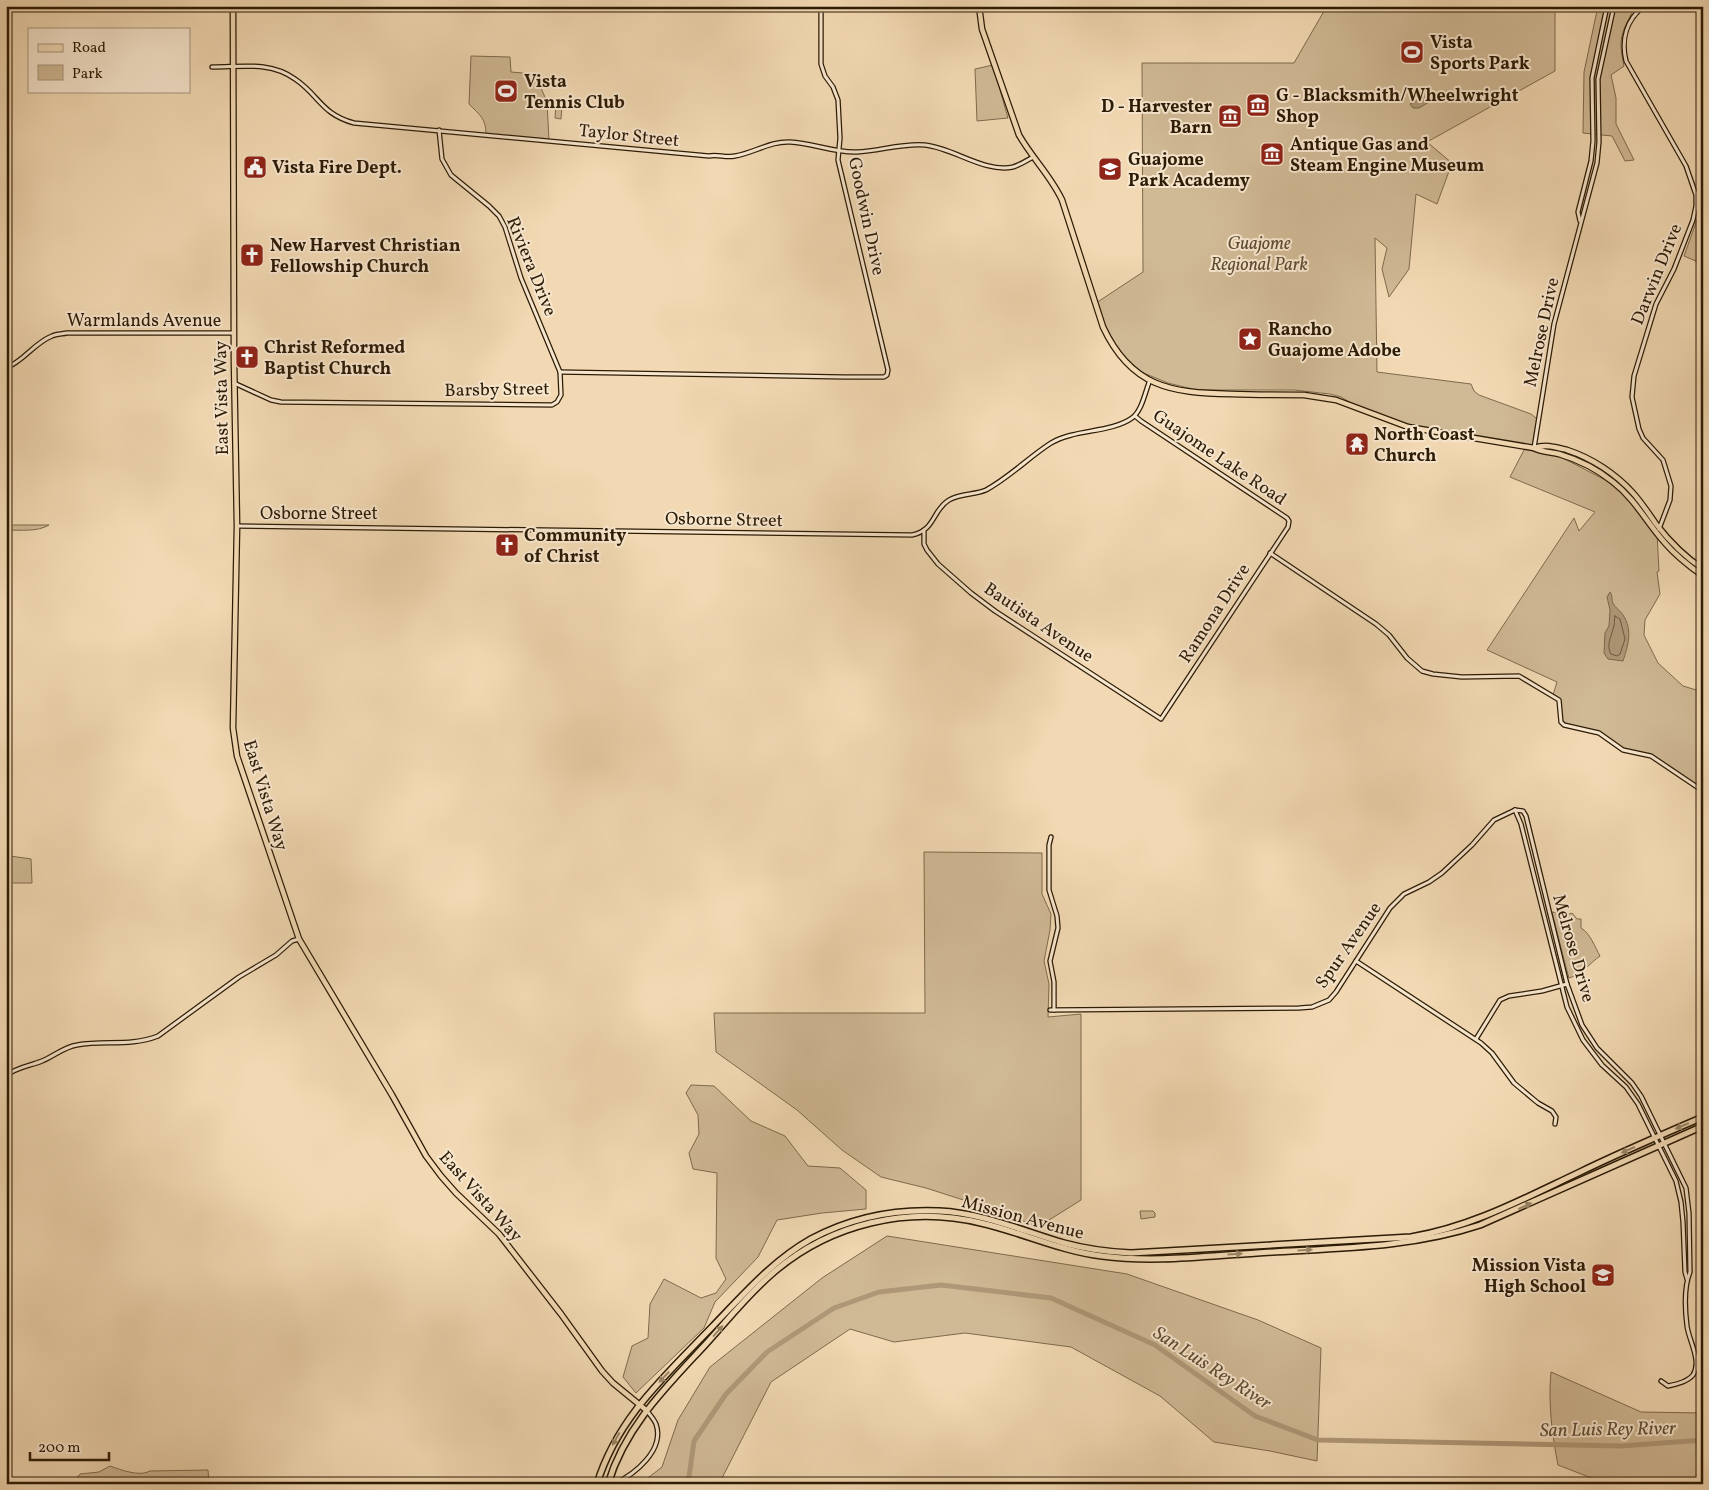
<svg xmlns="http://www.w3.org/2000/svg" width="1709" height="1490" font-family="Vollkorn,serif">
  <style>
    .green { fill: #d0b995; stroke: #7e6a4d }
    .water { fill: #af9878; stroke: #7b664a }
    .lines { fill: none; stroke-linecap: round; stroke-linejoin: round }
    .shore { stroke: #6e5a3e; stroke-width: 1 }
    .river { stroke: #af9878; stroke-width: 5 }
    .secondary-casing { stroke: #2c1b05; stroke-width: 5.5 }
    .primary-casing { stroke: #2c1b05; stroke-width: 7 }
    .highway-casing { stroke: #2c1b05; stroke-width: 8 }
    .secondary { stroke: #f7e6ce; stroke-width: 3 }
    .primary { stroke: #f2d9b3; stroke-width: 4.5 }
    .highway { stroke: #f2d9b3; stroke-width: 5 }
    .oneway { fill: #998465 }
    .labels { text-anchor: middle; stroke-width: 4; stroke-linejoin: round; paint-order: stroke }
    .poi-label { font-size: 18px; font-weight: bold; fill: #2c1b05; stroke: #f7e6ce; text-anchor: start }
    .street-label { font-size: 18px; fill: #2c1b05; stroke: #f7e6ce }
    .park-label { font-size: 18px; font-style: italic; fill: #5d4a30; stroke: #f7e6ce }
    .water-label { font-size: 19px; font-style: italic; fill: #604d33; stroke: #f7e6ce }
  </style>
  <rect width="100%" height="100%" fill="#f2d9b3"/>
  <filter id="stains"><feTurbulence type="fractalNoise" baseFrequency=".004" numOctaves="4"/><feColorMatrix values="0 0 0 0 .2 0 0 0 0 .09 0 0 0 0 .02 0 0 0 .5 -.17"/></filter>
  <radialGradient id="worn" r=".72"><stop offset=".6" stop-color="#630" stop-opacity="0"/><stop offset="1" stop-color="#630" stop-opacity=".3"/></radialGradient>
  <!-- green -->
  <g class="green">
    <path d="M1327 6H1555V71L1427 142 1452 163 1437 204 1416 194 1409 269 1389 297 1382 269 1387 248 1375 238 1377 372 1471 384 1474 391 1479 395 1531 414 1537 419 1535 449 1561 457 1611 483 1619 490 1657 533 1659 571 1657 572 1660 594 1645 620 1644 635 1658 663 1683 686 1703 692V790L1652 756 1625 751 1602 734 1567 727 1561 721 1560 702 1553 695 1557 682 1487 650 1574 518 1579 531 1595 512 1510 477 1525 448 1416 428 1363 410 1341 397 1330 394 1294 390H1196L1168 383 1141 372 1121 354 1107 333 1096 303 1143 272 1142 63H1294Z"/>
    <path d="M1598 6H1632L1634 9C1621 34 1618 37 1624 66L1611 75 1616 98V124L1634 160 1625 161 1612 136 1583 133 1584 72Z"/>
    <path d="M471 56 510 57 511 72 535 74 547 102 549 140 486 134C486 119 480 115 469 104Z"/>
    <path d="M993 65 1008 118 977 121 975 69Z"/>
    <path d="M556 105 562 106 561 119 555 118Z"/>
    <path d="M1703 203V264L1684 256Z"/>
    <path d="M6 525H49C38 532 19 530 6 530Z"/>
    <path d="M6 846 10 856 31 859 32 883H6Z"/>
    <path d="M924 852 1042 853V894L1051 914 1050 930 1044 961 1049 984 1048 1017 1081 1014V1200L1038 1227 1001 1212 926 1188 881 1177 842 1150 797 1110 716 1052 714 1013H925Z"/>
    <path d="M1552 912C1559 913 1566 916 1572 913L1577 919H1581V928C1590 933 1595 947 1600 956 1590 963 1581 975 1569 978L1567 971Z"/>
    <path d="M691 1085 714 1086 751 1121 785 1136 808 1166 840 1168 866 1190V1209L822 1213 777 1220 758 1257 715 1302 704 1328 636 1393 623 1377 632 1346 648 1338 650 1304 664 1279 701 1298 716 1293 726 1279 716 1258 717 1173 693 1169 689 1153 699 1134 698 1115 686 1093Z"/>
    <path d="M1140 1211H1153L1155 1213V1217L1141 1219Z"/>
    <path d="M887 1236 1127 1274 1258 1320 1321 1348 1317 1461 1270 1451 1214 1442 1160 1396 1071 1347 965 1333 894 1342 850 1329 771 1382 719 1484H640L662 1467 678 1420 710 1367 822 1278Z"/>
    <path d="M1551 1372 1641 1412 1703 1413V1484H1607L1558 1465C1552 1434 1548 1403 1551 1372Z"/>
    <path d="M110 1466C121 1470 140 1477 150 1471L208 1470 209 1484H72L80 1474 99 1472Z"/>
  </g>
  <!-- water -->
  <g class="water">
    <path d="M1427 89 1431 93 1429 102 1419 108H1413L1410 104 1422 98Z"/>
    <path d="M1610 592C1613 596 1611 599 1613 603 1616 609 1620 610 1623 615 1633 630 1628 646 1623 661L1608 659 1604 653 1605 633 1609 626 1610 610 1607 597Z"/>
  </g>
  <g class="lines">
    <!-- shore -->
    <path class="shore" d="M1615 616 1620 619 1625 639 1620 654 1617 656 1611 654C1606 646 1611 637 1613 629 1615 625 1614 620 1615 616Z"/>
    <!-- river -->
    <path class="river" d="M688 1484 694 1441 726 1394 767 1352 834 1308 879 1292 941 1285 1051 1298 1155 1345 1255 1416 1318 1440 1621 1446 1703 1440"/>
    <!-- secondary casing -->
    <g class="secondary-casing">
      <g id="secondary">
        <path d="M1644 6C1626 20 1621 40 1626 61L1686 166 1696 195V206L1693 220 1674 269 1656 304 1634 376 1632 397 1639 429 1643 438 1663 460 1671 486 1670 500 1659 529"/>
        <path d="M212 67C241 67 270 61 295 79 319 95 321 114 354 123L709 156C717 154 726 158 735 156 754 153 770 141 790 142 813 143 834 153 857 152 880 151 902 143 925 145 954 148 984 173 1013 167 1020 165 1026 161 1033 157"/>
        <path d="M1580 221 1578 212 1591 161 1593 141 1592 78 1607 6"/>
        <path d="M6 368C24 361 34 343 52 336 56 334 62 334 67 333H233"/>
        <path d="M560 372 844 377H884L887 375 888 370 838 160 840 138 838 100 833 87 825 76 821 64V6"/>
        <path d="M234 383 271 400 281 402 552 405 557 402 561 395 560 372 521 278 505 227 499 216 489 206 451 175 442 159 439 130"/>
        <path d="M1534 448 1554 324 1597 163 1599 142 1598 79 1614 6"/>
        <path d="M237 526 912 535C936 530 932 510 949 500 960 493 975 495 986 490 1010 477 1029 457 1051 443 1074 429 1111 433 1132 418 1142 411 1145 392 1150 380"/>
        <path d="M924 530V544L927 550 938 564 971 593 995 611 1161 719 1288 527 1289 521 1287 518 1141 421 1135 416"/>
        <path d="M1270 553 1376 624 1389 635 1407 658 1422 671 1433 674 1462 677 1519 676 1559 700 1561 722 1564 725 1599 733 1623 750 1651 756 1703 791"/>
        <path d="M1515 810 1523 811 1526 816 1567 984 1582 1025 1597 1048 1632 1083 1641 1096 1686 1188 1689 1213 1690 1272C1684 1287 1685 1310 1687 1326 1689 1341 1702 1361 1693 1375 1687 1382 1677 1384 1668 1386L1661 1381"/>
        <path d="M1515 810 1521 824 1567 1007 1583 1040 1602 1065 1626 1087 1638 1104 1676 1181 1681 1202 1683 1222 1685 1272 1687 1279"/>
        <path d="M1051 837 1049 845V890L1057 916 1058 928 1050 961 1054 982V1010"/>
        <path d="M1356 961 1481 1043 1492 1053 1514 1083 1538 1103 1552 1111 1556 1117 1555 1124"/>
        <path d="M1050 1010 1299 1008 1312 1007 1329 1000 1336 992 1390 908 1404 894 1429 882 1442 873 1472 845 1494 820 1515 810"/>
        <path d="M1476 1039 1500 1000 1509 996 1542 991 1567 984"/>
        <path d="M6 1076C16 1067 30 1066 42 1061 54 1056 64 1047 77 1045 105 1040 130 1047 158 1036L239 977 276 955 292 941 299 939"/>
        <path d="M614 1484C635 1474 665 1450 656 1424 654 1419 650 1415 647 1411"/>
        <path d="M1493 1484 1515 1482 1531 1484"/>
      </g>
    </g>
    <!-- primary casing -->
    <g class="primary-casing">
      <g id="primary">
        <path d="M233 6 234 361 237 526 233 728 237 756 299 939 392 1095 426 1156 441 1176 456 1193 499 1234 561 1314 602 1371 613 1383 646 1410"/>
        <path d="M979 6 982 29 1019 135C1032 158 1051 176 1062 200L1103 327C1131 387 1171 393 1231 394 1256 395 1280 395 1304 395L1336 400 1408 427 1534 448C1542 452 1550 452 1559 454 1579 460 1597 469 1613 482 1635 499 1647 523 1665 543 1676 556 1689 566 1703 576"/>
        <path d="M1534 448C1545 444 1555 447 1567 450 1592 458 1616 474 1633 493 1642 503 1649 514 1656 524 1669 541 1685 557 1703 569"/>
      </g>
    </g>
    <!-- highway casing -->
    <g class="highway-casing">
      <g id="highway">
        <path d="M597 1484C617 1418 666 1375 712 1327 743 1295 772 1261 811 1239 850 1218 895 1209 939 1211 983 1213 1023 1231 1064 1243 1086 1249 1108 1252 1131 1253L1411 1237C1471 1227 1523 1199 1578 1173 1619 1153 1661 1135 1703 1117"/>
        <path d="M608 1484C625 1427 666 1387 705 1345 727 1321 748 1294 774 1272 830 1224 908 1205 981 1223 1021 1232 1060 1251 1102 1256 1153 1263 1206 1256 1257 1253 1332 1248 1408 1249 1480 1225L1703 1126"/>
      </g>
    </g>
    <!-- secondary -->
    <use href="#secondary" class="secondary"/>
    <!-- primary -->
    <use href="#primary" class="primary"/>
    <!-- highway -->
    <use href="#highway" class="highway"/>
  </g>
  <!-- one-way arrows -->
  <defs><path id="oneway-solid" d="M-6-.8H1V-3.2L6.5 0L1 3.2V.8H-6Z" transform="scale(1.25)"/></defs>
  <g class="oneway">
    <use href="#oneway-solid" transform="translate(1682 1126) rotate(157)"/>
    <use href="#oneway-solid" transform="translate(1628 1150) rotate(156)"/>
    <use href="#oneway-solid" transform="translate(1525 1206) rotate(-25)"/>
    <use href="#oneway-solid" transform="translate(1305 1250) rotate(-3)"/>
    <use href="#oneway-solid" transform="translate(1235 1254) rotate(-3)"/>
    <use href="#oneway-solid" transform="translate(718 1331) rotate(-48)"/>
    <use href="#oneway-solid" transform="translate(664 1377) rotate(133)"/>
    <use href="#oneway-solid" transform="translate(616 1439) rotate(119)"/>
  </g>
  <!-- icons -->
  <defs>
    <g id="stadium-square" transform="scale(1.25)"><rect x="-9" y="-9" width="18" height="18" rx="4" fill="#8f2418" stroke="#f7e6ce"/><path d="M0-5a6.5 5 0 1 0 0 10a6.5 5 0 1 0 0-10ZM-3.5-1.8h7v3.6h-7Z" fill="#fff"/></g>
    <g id="museum-square" transform="scale(1.25)"><rect x="-9" y="-9" width="18" height="18" rx="4" fill="#8f2418" stroke="#f7e6ce"/><path d="M0-6L6-3V-2H-6V-3ZM-5-1h2V3h-2ZM-1-1h2V3h-2ZM3-1h2V3H3ZM-6 4H6V6H-6Z" fill="#fff"/></g>
    <g id="civic-square" transform="scale(1.25)"><rect x="-9" y="-9" width="18" height="18" rx="4" fill="#8f2418" stroke="#f7e6ce"/><path d="M-.6-6.5H3V-4.5H.6V-3L4-1V1h2V6H-6V1h2V-1L-.6-3ZM-1.2 2.5V6h2.4V2.5Z" fill="#fff"/></g>
    <g id="school-square" transform="scale(1.25)"><rect x="-9" y="-9" width="18" height="18" rx="4" fill="#8f2418" stroke="#f7e6ce"/><path d="M0-5L7-2L0 1L-7-2ZM-4 1L0 2.5L4 1V4Q0 6-4 4Z" fill="#fff"/></g>
    <g id="church-square" transform="scale(1.25)"><rect x="-9" y="-9" width="18" height="18" rx="4" fill="#8f2418" stroke="#f7e6ce"/><path d="M-1.2-6h2.4v3.5h3.3v2.4h-3.3V6h-2.4V-.1h-3.3v-2.4h3.3Z" fill="#fff"/></g>
    <g id="sight-square" transform="scale(1.25)"><rect x="-9" y="-9" width="18" height="18" rx="4" fill="#8f2418" stroke="#f7e6ce"/><path d="M0-6L1.8-2.2L6-1.7L2.9 1.2L3.7 5.4L0 3.3L-3.7 5.4L-2.9 1.2L-6-1.7L-1.8-2.2Z" fill="#fff"/></g>
    <g id="temple-square" transform="scale(1.25)"><rect x="-9" y="-9" width="18" height="18" rx="4" fill="#8f2418" stroke="#f7e6ce"/><path d="M0-6L5-2H3V0L6.5 2.5H4V6H1.5V3h-3V6H-4V2.5H-6.5L-3 0V-2H-5Z" fill="#fff"/></g>
  </defs>
  <g fill-rule="evenodd">
    <use href="#stadium-square" x="1412" y="52"/>
    <use href="#stadium-square" x="506" y="91"/>
    <use href="#museum-square" x="1258" y="105"/>
    <use href="#museum-square" x="1230" y="116"/>
    <use href="#museum-square" x="1272" y="154"/>
    <use href="#civic-square" x="255" y="167"/>
    <use href="#school-square" x="1110" y="169"/>
    <use href="#church-square" x="252" y="255"/>
    <use href="#sight-square" x="1250" y="339"/>
    <use href="#church-square" x="247" y="357"/>
    <use href="#temple-square" x="1357" y="444"/>
    <use href="#church-square" x="507" y="545"/>
    <use href="#school-square" x="1603" y="1275"/>
  </g>
  <g class="labels">
    <!-- poi labels -->
    <g class="poi-label">
      <text x="1430" y="48">Vista<tspan x="1430" dy="21">Sports Park</tspan></text>
      <text x="524" y="87">Vista<tspan x="524" dy="21">Tennis Club</tspan></text>
      <text x="1276" y="101">G - Blacksmith/Wheelwright<tspan x="1276" dy="21">Shop</tspan></text>
      <text x="1212" y="112" text-anchor="end">D - Harvester<tspan x="1212" dy="21">Barn</tspan></text>
      <text x="1290" y="150">Antique Gas and<tspan x="1290" dy="21">Steam Engine Museum</tspan></text>
      <text x="1128" y="165">Guajome<tspan x="1128" dy="21">Park Academy</tspan></text>
      <text x="272" y="173">Vista Fire Dept.</text>
      <text x="270" y="251">New Harvest Christian<tspan x="270" dy="21">Fellowship Church</tspan></text>
      <text x="1268" y="335">Rancho<tspan x="1268" dy="21">Guajome Adobe</tspan></text>
      <text x="264" y="353">Christ Reformed<tspan x="264" dy="21">Baptist Church</tspan></text>
      <text x="1374" y="440">North Coast<tspan x="1374" dy="21">Church</tspan></text>
      <text x="524" y="541">Community<tspan x="524" dy="21">of Christ</tspan></text>
      <text x="1586" y="1271" text-anchor="end">Mission Vista<tspan x="1586" dy="21">High School</tspan></text>
    </g>
    <!-- street labels -->
    <g class="street-label">
      <text transform="translate(629 135) rotate(6)" y="6">Taylor Street</text>
      <text transform="translate(867 216) rotate(78)" y="6">Goodwin Drive</text>
      <text transform="translate(532 266) rotate(68)" y="6">Riviera Drive</text>
      <text transform="translate(1656 274) rotate(-68)" y="6">Darwin Drive</text>
      <text x="144" y="326">Warmlands Avenue</text>
      <text transform="translate(1541 332) rotate(-78)" y="6">Melrose Drive</text>
      <text transform="translate(497 389) rotate(-1)" y="6">Barsby Street</text>
      <text transform="translate(221 398) rotate(-91)" y="6">East Vista Way</text>
      <text transform="translate(1220 457) rotate(34)" y="6">Guajome Lake Road</text>
      <text x="319" y="519">Osborne Street</text>
      <text transform="translate(724 519) rotate(1)" y="6">Osborne Street</text>
      <text transform="translate(1214 613) rotate(-57)" y="6">Ramona Drive</text>
      <text transform="translate(1039 622) rotate(34)" y="6">Bautista Avenue</text>
      <text transform="translate(266 795) rotate(73)" y="6">East Vista Way</text>
      <text transform="translate(1348 945) rotate(-55)" y="6">Spur Avenue</text>
      <text transform="translate(1574 948) rotate(74)" y="6">Melrose Drive</text>
      <text transform="translate(481 1196) rotate(48)" y="6">East Vista Way</text>
      <text transform="translate(1023 1217) rotate(15)" y="6">Mission Avenue</text>
    </g>
    <!-- park labels -->
    <g class="park-label">
      <text x="1259" y="249">Guajome<tspan x="1259" dy="21">Regional Park</tspan></text>
    </g>
    <!-- water labels -->
    <g class="water-label">
      <text transform="translate(1213 1367) rotate(33)" y="7">San Luis Rey River</text>
      <text transform="translate(1608 1428) rotate(-1)" y="7">San Luis Rey River</text>
    </g>
  </g>
  <!-- margin -->
  <rect width="1709" height="1490" fill="none" stroke="#f2d9b3" stroke-width="25"/>
  <rect x="8" y="8" width="1694" height="1475" fill="none" stroke="#2c1b05" stroke-width="2.5"/>
  <rect x="12" y="12" width="1684" height="1465" fill="none" stroke="#2c1b05"/>
  <!-- legend -->
  <rect x="28" y="28" width="162" height="65" fill="#f7e6ce" stroke="#a6957e"/>
  <rect x="38" y="44" width="25" height="8" fill="#f2d9b3" stroke="#a6957e"/>
  <text x="72" y="52" font-size="15" fill="#2c1b05">Road</text>
  <rect x="38" y="65" width="25" height="15" fill="#d0b995" stroke="#a6957e"/>
  <text x="72" y="78" font-size="15" fill="#2c1b05">Park</text>
  <!-- scale -->
  <path d="M30 1452v8h79v-8" fill="none" stroke="#2c1b05" stroke-width="2.5"/>
  <text x="38" y="1452" font-size="15" fill="#2c1b05" stroke="#f7e6ce" stroke-width="4" paint-order="stroke">200 m</text>
  <rect width="100%" height="100%" filter="url(#stains)"/>
  <rect width="100%" height="100%" fill="url(#worn)"/>
</svg>
